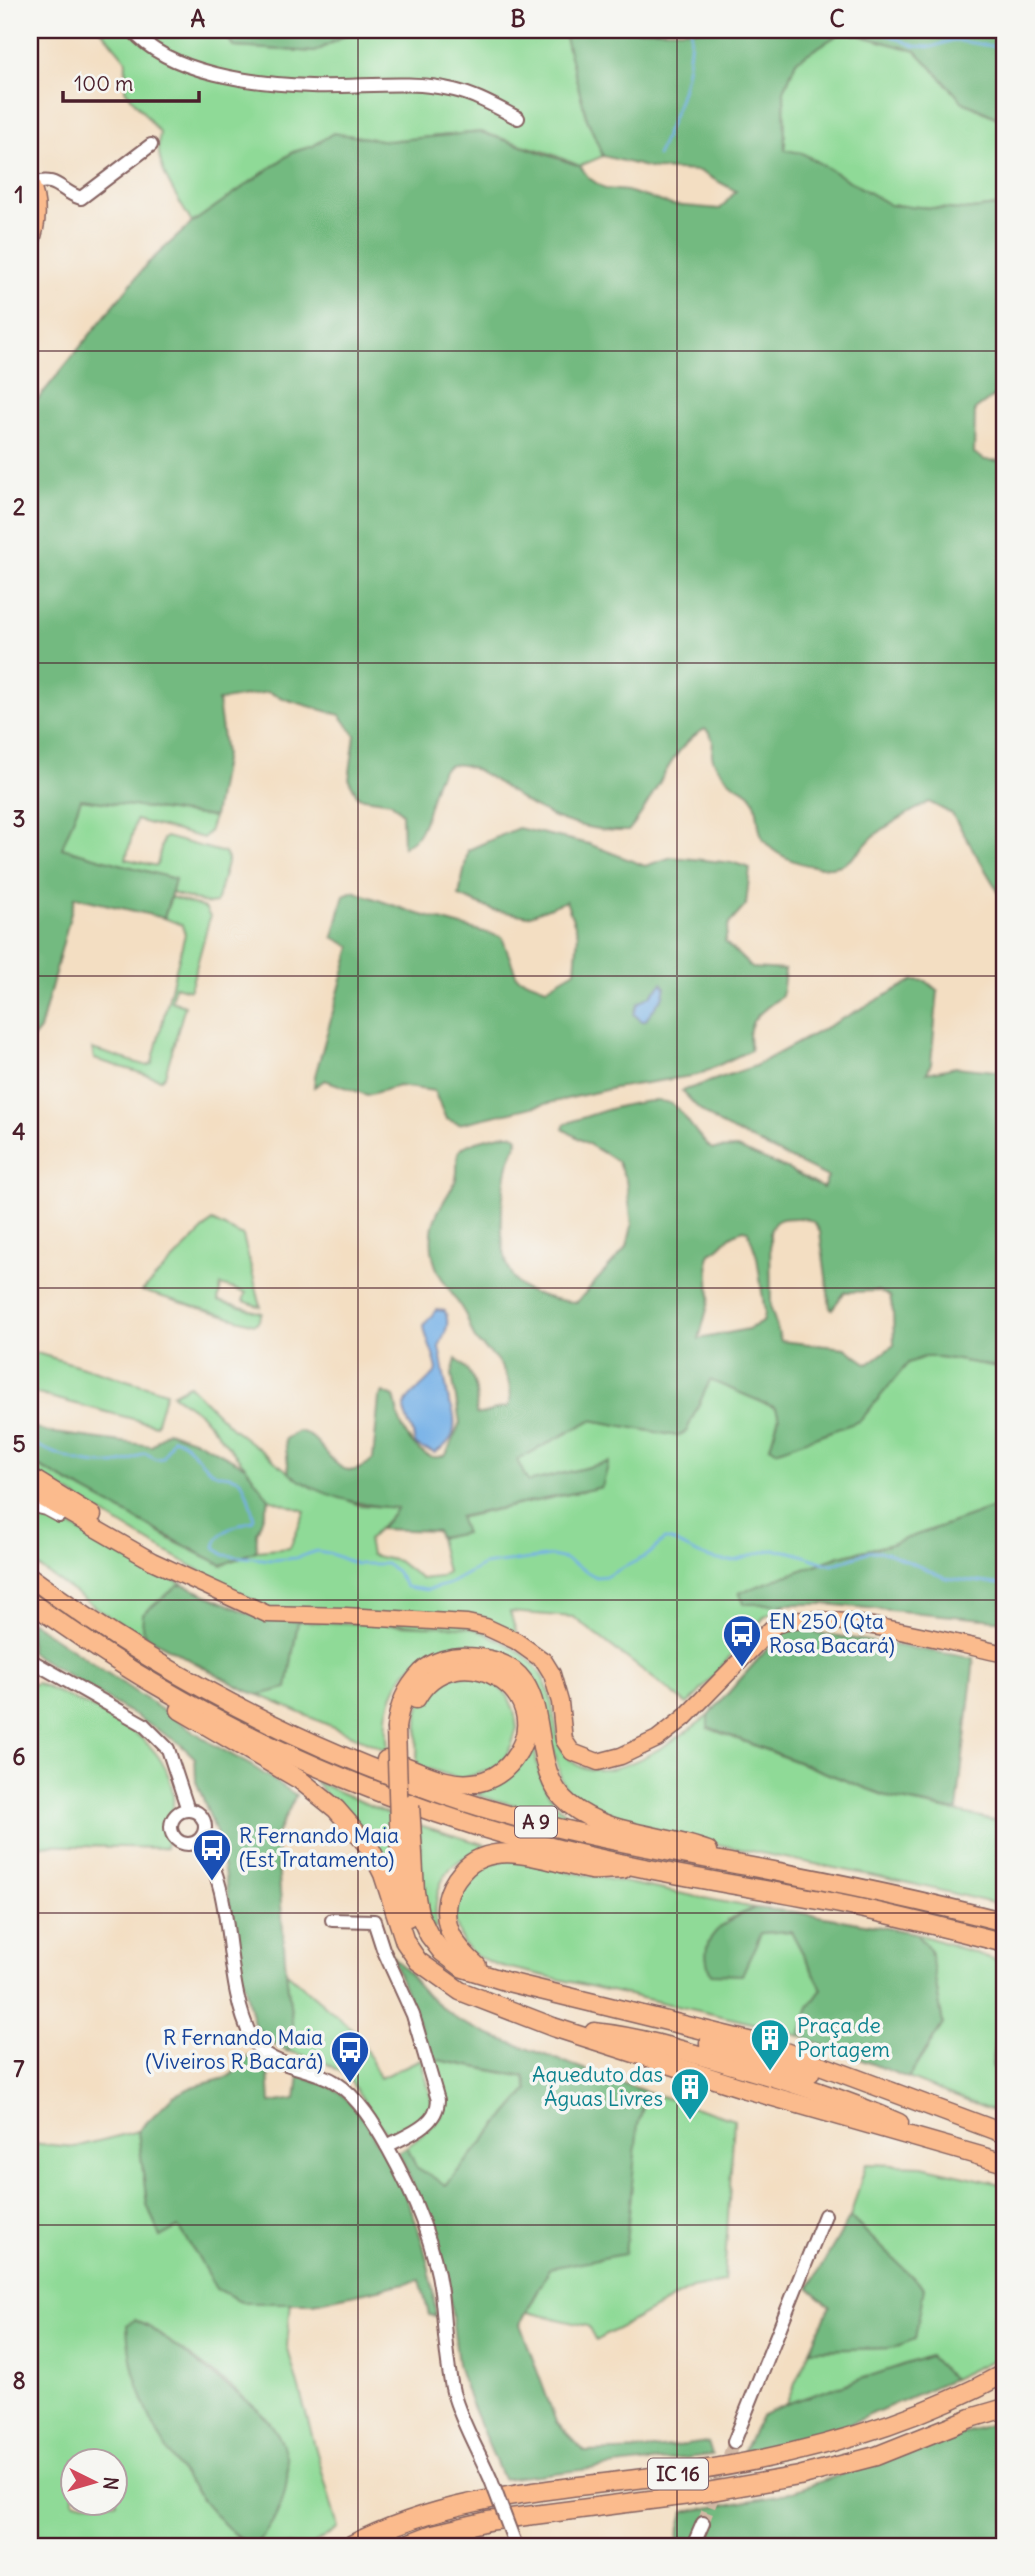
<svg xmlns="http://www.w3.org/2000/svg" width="1035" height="2576" font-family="Delius,sans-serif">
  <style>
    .green { fill: #8fda97; stroke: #6c7c61; stroke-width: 2; fill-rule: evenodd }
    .forest { fill: #73ba80; stroke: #5e6c56; stroke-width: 2; fill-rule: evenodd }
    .water { fill: #76b1e7; stroke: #606889; stroke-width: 2 }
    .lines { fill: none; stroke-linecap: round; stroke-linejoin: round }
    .stream { stroke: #76b1e7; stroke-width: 2.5 }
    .minor-tunnel { stroke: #d1b8a4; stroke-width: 12; stroke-dasharray: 12 6; stroke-linecap: butt }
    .minor-casing { stroke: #856260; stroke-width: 16 }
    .major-casing { stroke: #856260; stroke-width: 19 }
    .highway-casing { stroke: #856260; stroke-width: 21 }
    .minor { stroke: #fff; stroke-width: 12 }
    .major { stroke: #fbbb8d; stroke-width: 16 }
    .highway { stroke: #fbbb8d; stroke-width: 18 }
    .minor-bridge-casing { stroke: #856260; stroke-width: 16; stroke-linecap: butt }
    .highway-bridge-casing { stroke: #856260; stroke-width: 21; stroke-linecap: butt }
    .minor-bridge { stroke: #fff; stroke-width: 12 }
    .highway-bridge { stroke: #fbbb8d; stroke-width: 18 }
    .grid { fill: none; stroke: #4a1f2b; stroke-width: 2; stroke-opacity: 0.55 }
    .labels { text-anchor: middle; stroke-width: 7; stroke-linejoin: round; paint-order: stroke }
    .shield { fill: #f6f6f2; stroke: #7e6067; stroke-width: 2 }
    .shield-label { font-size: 19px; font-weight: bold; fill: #4a1f2b }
    .transit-label { font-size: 21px; fill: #164399; stroke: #f6f6f2; text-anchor: start }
    .culture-label { font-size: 21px; fill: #0d838f; stroke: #f6f6f2; text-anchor: start }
    .neatline { fill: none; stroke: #4a1f2b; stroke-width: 2.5 }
    .grid-label { font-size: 23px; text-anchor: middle; font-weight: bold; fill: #4a1f2b }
  </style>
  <rect width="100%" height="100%" fill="#f6f6f2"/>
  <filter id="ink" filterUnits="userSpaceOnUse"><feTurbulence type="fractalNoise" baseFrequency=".0143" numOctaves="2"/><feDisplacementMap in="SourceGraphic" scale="14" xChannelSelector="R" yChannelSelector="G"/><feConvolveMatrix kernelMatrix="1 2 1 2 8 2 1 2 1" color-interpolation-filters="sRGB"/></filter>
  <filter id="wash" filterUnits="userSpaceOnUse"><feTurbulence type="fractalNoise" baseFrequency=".00686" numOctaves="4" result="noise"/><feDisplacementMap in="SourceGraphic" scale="28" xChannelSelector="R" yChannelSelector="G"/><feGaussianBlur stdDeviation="1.57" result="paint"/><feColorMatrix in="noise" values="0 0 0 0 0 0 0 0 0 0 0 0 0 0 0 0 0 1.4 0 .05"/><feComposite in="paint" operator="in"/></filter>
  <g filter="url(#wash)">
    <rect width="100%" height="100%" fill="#f3dec2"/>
    <!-- green -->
    <g class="green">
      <path d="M101 30H222L234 47 315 52 355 30H563L587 119 603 156 580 166 549 153 481 132 388 141 333 133 313 146 293 152 192 223C177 196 152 165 160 133L125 90 126 60Z"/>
      <path d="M844 31 916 51 963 102 997 118 1005 113V205L963 210 890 205 802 153 785 151 784 91 796 61Z"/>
      <path d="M81 799 214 817 209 832 203 838 136 820 126 859 157 866 163 839 166 837 225 853 228 859 216 903 208 904 172 893 175 879 61 848Z"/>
      <path d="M171 897 205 908 210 917 190 990 175 986 171 1001 185 1006 165 1075 161 1079 94 1059 92 1049 147 1066 152 1063 185 934 182 925 164 918Z"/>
      <path d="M212 1221 243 1236 261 1307 243 1301 246 1293 221 1285 218 1301 262 1313 258 1322 254 1324 142 1291Z"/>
      <path d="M30 1351 166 1392 156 1425 30 1392Z"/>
      <path d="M924 1357H939L1005 1368V1504L888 1545 840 1556 739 1593 745 1604H786L765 1616 697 1695 687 1704 573 1617 510 1612 517 1635 272 1611 144 1539 30 1469V1462L103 1499 175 1542 222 1565 256 1551 290 1548 305 1511 269 1499 245 1466 201 1414 172 1394 189 1385 231 1427 296 1478 359 1505 398 1508 368 1540 371 1555 398 1561 421 1579 440 1577 447 1572 439 1538 464 1533 458 1518 602 1487 528 1482 516 1460 591 1420 677 1436 686 1431 710 1380 776 1408 779 1417 770 1447 860 1421 907 1363Z"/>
      <path d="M30 1514 49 1515 186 1586 178 1585 142 1628 146 1636 115 1621 30 1561Z"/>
      <path d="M298 1621C339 1623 380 1624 420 1626 437 1627 458 1625 474 1629 486 1633 501 1641 512 1647 543 1665 550 1688 555 1722 557 1730 557 1740 561 1748 591 1803 676 1740 708 1716V1728L891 1798 1005 1822V1906L909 1883 706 1842 593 1814 569 1795 561 1779 538 1685C529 1666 512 1657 492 1650 445 1633 401 1659 389 1707 385 1721 387 1736 388 1751L259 1695 287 1687Z"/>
      <path d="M450 1676H478L495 1684 508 1696 514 1710 517 1728 512 1744 504 1760 493 1769 460 1779 417 1765 418 1711 425 1695Z"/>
      <path d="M37 1683C88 1708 165 1729 173 1794 175 1811 168 1831 166 1848L30 1845V1685Z"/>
      <path d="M531 1741H534C538 1780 543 1793 572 1820L476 1795 493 1786Z"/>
      <path d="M315 1781 391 1815 393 1880Z"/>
      <path d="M419 1825 493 1847C448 1857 432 1882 436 1927L431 1929 423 1902Z"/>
      <path d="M505 1859 755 1908 727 1920 761 1933 791 1931 822 1989 809 2007 800 2036 765 2026 497 1965 476 1956 463 1944 452 1913 455 1895 473 1870Z"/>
      <path d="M915 1933 1005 1963 1002 2089 1005 2091V2116L908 2078 943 2024 930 1950Z"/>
      <path d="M286 1972 359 2035 380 2078 421 2059 433 2106 430 2113 387 2134 346 2075 319 2059 286 2051 294 2038Z"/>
      <path d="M433 2059 524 2077 528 2090 446 2185 416 2167 407 2147C452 2110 453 2115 433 2059Z"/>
      <path d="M647 2092 734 2120 724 2282 692 2288 596 2341 588 2326 527 2312 550 2268 638 2125Z"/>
      <path d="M138 2131 147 2204 160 2237 178 2227 195 2252 245 2303 291 2301 287 2346 338 2528 311 2546H30V2143L75 2147ZM135 2320 149 2327C187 2355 261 2401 281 2441L239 2540 193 2488 158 2433 143 2396 128 2338ZM74 2460H116V2502H74Z"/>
      <path d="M866 2164 922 2166 1005 2185V2354L952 2379 929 2357 786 2404 810 2350 892 2348 924 2288 850 2217Z"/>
    </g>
    <!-- forest -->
    <g class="forest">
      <path d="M222 30H355L315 52 234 47Z"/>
      <path d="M563 30H1005V113L998 118 963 102 916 51 844 31 796 61 784 91 785 150 802 153 890 205 963 210 1005 205V388L975 410 974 453 985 460 1005 461V903L952 814 929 802C911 812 891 822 874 836 863 846 852 863 837 866 815 871 776 859 763 839 755 825 761 805 749 793 746 790 740 788 735 785 728 780 722 773 717 766 704 749 722 744 705 729 670 745 654 804 628 831 605 832 576 826 554 817 546 813 538 809 530 805 512 795 466 752 445 768 431 779 430 821 416 837 413 841 407 844 403 847L402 813 391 802 358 797 349 780 355 735 340 715 288 700 268 692 218 701 225 754 214 817 81 799 62 848 175 879 164 918 75 897 40 1030 30 1042V409L147 264 192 223 293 152 313 146 333 133 388 141 481 132 580 166 589 178 605 189 627 191 672 205 720 209 736 191 699 171 654 169 603 156 587 119Z"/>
      <path d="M518 828 589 844 645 866 672 857 734 863 750 868 746 905 729 924 725 942 752 968 785 970 782 996C761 1012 743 1020 751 1050L698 1075 614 1088 459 1124 446 1119 434 1091 399 1086 367 1095 325 1080 314 1087 315 1076 351 947 333 937 344 895 353 891 415 913 502 937 517 977 546 988 575 971 578 934 566 901 528 916 493 910 459 896 468 850Z"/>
      <path d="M914 980 926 981 938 991 931 1063 927 1073 956 1067 995 1071 1005 1069V1368L939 1357H924L908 1363 860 1421 776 1451 770 1447 779 1417 776 1408 710 1380 686 1432 677 1436 591 1420 517 1460 528 1482 609 1462 602 1487 459 1517 465 1533 439 1538 437 1531 380 1529 397 1508C359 1505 321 1497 289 1473L285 1439 298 1431C328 1435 335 1495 373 1459L379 1398 383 1392 394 1397C397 1404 396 1411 399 1418 405 1437 423 1465 446 1455L460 1423 452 1374 456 1359C476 1375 478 1390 476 1414 486 1416 495 1407 508 1407 516 1390 503 1365 491 1354 487 1350 482 1347 478 1343 471 1335 470 1323 465 1314 448 1284 428 1271 432 1232 433 1215 446 1199 454 1184 460 1172 455 1163 458 1153 462 1142 496 1136 507 1134H513L518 1138C516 1149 509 1158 507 1169 501 1200 495 1263 520 1286 528 1293 539 1295 550 1298 559 1300 568 1302 577 1302L627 1247 632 1225 626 1180 617 1161 563 1129 565 1124C588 1116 658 1089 676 1107 689 1120 697 1137 712 1149L737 1148 789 1170 823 1188 828 1177 719 1124 698 1108 682 1091 755 1066ZM799 1218C811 1219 815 1221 820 1232L830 1307 832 1309 845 1292 878 1291 890 1296 893 1312 894 1345 868 1364 845 1348 781 1341 771 1308 770 1233C773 1217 785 1218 799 1218ZM744 1230 748 1231 757 1257 765 1313 763 1322 748 1329 699 1339 710 1298 708 1259 710 1253C726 1246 724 1235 744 1230Z"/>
      <path d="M30 1426 47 1432 152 1446 167 1431 199 1442 245 1466 269 1499 257 1533 256 1551 222 1565C157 1532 95 1495 30 1462Z"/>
      <path d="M1005 1504V1621L825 1604H745L739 1593 840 1556 888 1545Z"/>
      <path d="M178 1585 186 1586 259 1618 298 1621 287 1688 259 1695 247 1691 146 1636 142 1628 143 1614Z"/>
      <path d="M30 1621 214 1745 252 1766 296 1795 276 1836 286 1972 294 2038 290 2049 286 2051 269 2042 254 2024 239 1963 219 1840 196 1781 195 1758 179 1743 30 1652Z"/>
      <path d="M794 1629 974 1658 957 1811 891 1798 708 1727V1716L782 1632Z"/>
      <path d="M755 1908 796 1912 915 1933 930 1950 943 2024 908 2078 800 2036 809 2007 822 1989 791 1931 761 1933 742 1975 711 1974C694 1937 725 1921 755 1908Z"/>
      <path d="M389 1951 428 1996 459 2021 487 2034 647 2092 638 2125 625 2254 550 2268 520 2324 556 2422 585 2452 646 2450 708 2442 712 2455 503 2479 468 2397 458 2364 450 2300 432 2226 398 2152 407 2147 416 2167 446 2185 528 2090 524 2076 433 2059Z"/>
      <path d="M1002 2010 1005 2011V2091L1002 2089 992 2065Z"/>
      <path d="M250 2055 268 2068 270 2103 296 2099 299 2075C311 2080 328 2084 339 2092 355 2105 368 2126 378 2144 412 2200 430 2251 436 2316L429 2315 420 2280 314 2303H245L216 2289 195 2252 178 2227 160 2237 147 2204 138 2131 173 2096 192 2087 229 2077Z"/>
      <path d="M850 2217 924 2288 915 2339 892 2348 810 2350 830 2306 809 2288Z"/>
      <path d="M135 2320 149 2327C174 2345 199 2364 223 2383 237 2394 253 2404 265 2417 302 2457 289 2507 256 2544L250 2545C235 2537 225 2525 214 2513 168 2462 129 2394 127 2324Z"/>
      <path d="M930 2356 952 2379 842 2427 743 2452 761 2416 786 2404Z"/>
      <path d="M997 2422 1005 2433V2546H678V2535L684 2512 778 2496Z"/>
    </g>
    <!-- water -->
    <g class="water">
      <path d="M662 983 665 987 663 996 645 1021H641L634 1014 638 1003 650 996Z"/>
      <path d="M436 1310 445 1311C451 1326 444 1334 439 1347L449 1402C456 1412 457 1433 448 1442 445 1447 438 1450 435 1453 430 1450 423 1450 419 1447 413 1444 414 1438 413 1433 409 1422 398 1409 410 1397 419 1388 429 1381 437 1370 435 1354 425 1340 424 1325Z"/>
    </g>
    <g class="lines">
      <!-- stream -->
      <g class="stream">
        <path d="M877 30 915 46 932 47 953 40 1005 48"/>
        <path d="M657 156C676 110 690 81 691 30"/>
        <path d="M30 1442C58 1456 93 1470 125 1462 132 1461 139 1456 145 1453L157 1459 163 1458 173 1438C191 1442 199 1465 215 1473 223 1477 234 1474 241 1481 246 1485 252 1511 254 1518L252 1521C238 1525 217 1530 215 1547L224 1555 272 1560 296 1558 317 1551 329 1553 356 1564H386L396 1571 406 1587 427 1590 449 1584 483 1565 552 1556 565 1559 596 1577 607 1576 648 1555 664 1540H670C691 1549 712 1565 737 1560 750 1557 760 1551 774 1550 794 1550 813 1560 832 1565L867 1552 879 1551 893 1555 946 1578 1005 1585"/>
      </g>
    </g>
  </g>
  <g filter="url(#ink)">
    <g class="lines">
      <!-- minor-tunnel -->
      <path class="minor-tunnel" d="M703 2523 734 2442"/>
      <!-- minor casing -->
      <g class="minor-casing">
        <g id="minor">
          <path d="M132 30C169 74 256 84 311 86 358 88 408 79 454 90 476 95 498 108 518 118"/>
          <path d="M32 184C58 175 60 192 81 198L151 145"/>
          <path d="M30 1505 46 1509 59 1516"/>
          <path d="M30 1660 143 1724 168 1749 188 1810"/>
          <circle cx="188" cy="1827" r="17"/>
          <path d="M200 1840C238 1899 221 1977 252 2039 267 2068 310 2066 335 2082 358 2097 375 2125 388 2148 413 2193 434 2241 441 2292 445 2325 445 2359 453 2392 461 2422 479 2452 491 2480"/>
          <path d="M332 1920 374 1921 383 1949 413 2015 438 2100C437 2126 407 2135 387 2146"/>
          <path d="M734 2442 825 2215"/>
          <path d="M693 2546 703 2523"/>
        </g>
      </g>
      <!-- major casing -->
      <g class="major-casing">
        <g id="major">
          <path d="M30 182C40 202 38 225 30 245"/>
          <path d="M30 1476 93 1515"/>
          <path d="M30 1491 152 1561 267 1614 345 1616 467 1623 486 1627 516 1641 544 1661 552 1674 560 1702 564 1740 572 1752 598 1762 621 1756 657 1739 684 1718 775 1625C825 1607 950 1643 1005 1654"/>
        </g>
      </g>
      <!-- highway casing -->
      <g class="highway-casing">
        <g id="highway">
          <path d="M30 1577C155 1670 296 1744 444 1795 542 1829 645 1847 747 1866 834 1882 920 1900 1005 1922"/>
          <path d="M30 1602C72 1631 114 1661 158 1686 273 1754 409 1810 539 1844 636 1870 736 1884 835 1903 892 1914 949 1929 1005 1943"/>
          <path d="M180 1710 300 1780 336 1809 370 1848 383 1874 405 1942 418 1961 460 1991 553 2027 746 2089 1005 2163"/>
          <path d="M396 1728C399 1705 406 1689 422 1672 433 1661 452 1656 467 1657 569 1660 517 1762 569 1804 608 1836 662 1833 708 1851"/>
          <path d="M386 1760C415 1767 442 1787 473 1783 490 1781 503 1773 513 1760 564 1692 454 1629 416 1699"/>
          <path d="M413 1854 415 1892 419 1914 429 1935 442 1952 463 1968 508 1982 769 2046 1005 2134"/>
          <path d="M400 1855 402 1893 408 1917"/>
          <path d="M477 1966C457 1948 442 1928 447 1901 449 1890 455 1880 462 1872 493 1835 551 1863 590 1870 600 1871 612 1869 623 1869"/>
          <path d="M594 2032C639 2037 682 2050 726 2063 784 2080 843 2098 899 2123"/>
          <path d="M709 2043 810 2073"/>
          <path d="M349 2546C456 2490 572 2490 688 2472 798 2456 907 2427 1005 2373"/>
          <path d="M402 2546 433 2534 488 2521 689 2495 799 2476 876 2456 971 2418 1005 2408"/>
        </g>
      </g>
      <!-- minor -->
      <use href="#minor" class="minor"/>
      <!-- major -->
      <use href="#major" class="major"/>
      <!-- highway -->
      <use href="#highway" class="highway"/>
      <!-- minor-bridge casing -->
      <g class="minor-bridge-casing">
        <path id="minor-bridge" d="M491 2480 516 2546"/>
      </g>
      <!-- highway-bridge casing -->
      <g class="highway-bridge-casing">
        <g id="highway-bridge">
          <path d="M396 1728 400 1855"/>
          <path d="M410 1805 413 1854"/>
        </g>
      </g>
      <!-- minor-bridge -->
      <use href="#minor-bridge" class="minor-bridge"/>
      <!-- highway-bridge -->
      <use href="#highway-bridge" class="highway-bridge"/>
    </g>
  </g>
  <!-- grid -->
  <path class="grid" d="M358 30V2546M677 30V2546M30 351H1005M30 663H1005M30 976H1005M30 1288H1005M30 1600H1005M30 1913H1005M30 2225H1005"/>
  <!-- icons -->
  <defs>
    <g id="bus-pin" transform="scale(2.0125)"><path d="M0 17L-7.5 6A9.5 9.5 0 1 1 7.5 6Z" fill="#1a4fb4" stroke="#f6f6f2"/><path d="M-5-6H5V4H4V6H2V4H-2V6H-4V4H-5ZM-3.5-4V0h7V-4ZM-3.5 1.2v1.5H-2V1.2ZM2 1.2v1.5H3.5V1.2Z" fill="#fff"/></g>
    <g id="building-pin" transform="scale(2.0125)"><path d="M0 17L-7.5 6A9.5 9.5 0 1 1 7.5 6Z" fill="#0f9aa8" stroke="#f6f6f2"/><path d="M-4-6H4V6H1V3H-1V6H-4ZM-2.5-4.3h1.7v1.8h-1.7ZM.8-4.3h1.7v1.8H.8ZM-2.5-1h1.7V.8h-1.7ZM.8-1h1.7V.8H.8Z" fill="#fff"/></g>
  </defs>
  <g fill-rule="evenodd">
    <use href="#bus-pin" x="742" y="1634"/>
    <use href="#bus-pin" x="212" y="1848"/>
    <use href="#building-pin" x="770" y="2038"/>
    <use href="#bus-pin" x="350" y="2050"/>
    <use href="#building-pin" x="690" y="2087"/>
  </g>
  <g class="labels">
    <!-- shield labels -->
    <g class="shield">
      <rect x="515" y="1806.5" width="42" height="31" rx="5"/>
      <rect x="648" y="2458.5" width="60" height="31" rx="5"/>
    </g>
    <g class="shield-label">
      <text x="536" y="1829">A 9</text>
      <text x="678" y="2481">IC 16</text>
    </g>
    <!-- transit labels -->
    <g class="transit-label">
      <text x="769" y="1629">EN 250 (Qta<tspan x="769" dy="24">Rosa Bacará)</tspan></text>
      <text x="239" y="1843">R Fernando Maia<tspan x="239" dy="24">(Est Tratamento)</tspan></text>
      <text x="323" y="2045" text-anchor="end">R Fernando Maia<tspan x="323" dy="24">(Viveiros R Bacará)</tspan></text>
    </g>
    <!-- culture labels -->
    <g class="culture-label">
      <text x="797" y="2033">Praça de<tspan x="797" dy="24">Portagem</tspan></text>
      <text x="663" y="2082" text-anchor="end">Aqueduto das<tspan x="663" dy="24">Águas Livres</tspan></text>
    </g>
  </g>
  <!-- margin -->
  <rect width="1035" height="2576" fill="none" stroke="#f6f6f2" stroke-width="77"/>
  <!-- north arrow -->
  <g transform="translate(94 2482) rotate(95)"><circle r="33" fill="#f6f6f2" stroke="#b1a0a2" stroke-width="2"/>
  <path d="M0-5L12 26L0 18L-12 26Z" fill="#d1495b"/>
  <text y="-10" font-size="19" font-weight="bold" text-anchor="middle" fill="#4a1f2b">N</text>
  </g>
  <!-- scale -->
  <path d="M63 91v10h136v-10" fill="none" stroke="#4a1f2b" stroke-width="3.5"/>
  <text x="74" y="91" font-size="21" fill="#4a1f2b" stroke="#f6f6f2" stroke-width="5" paint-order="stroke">100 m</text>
  <rect x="38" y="38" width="958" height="2500" class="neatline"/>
  <g class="grid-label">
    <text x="198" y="27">A</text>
    <text x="518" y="27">B</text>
    <text x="837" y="27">C</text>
    <text x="19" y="203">1</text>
    <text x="19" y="515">2</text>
    <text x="19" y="827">3</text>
    <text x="19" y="1140">4</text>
    <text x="19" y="1452">5</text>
    <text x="19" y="1765">6</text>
    <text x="19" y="2077">7</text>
    <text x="19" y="2389">8</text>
  </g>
</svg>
